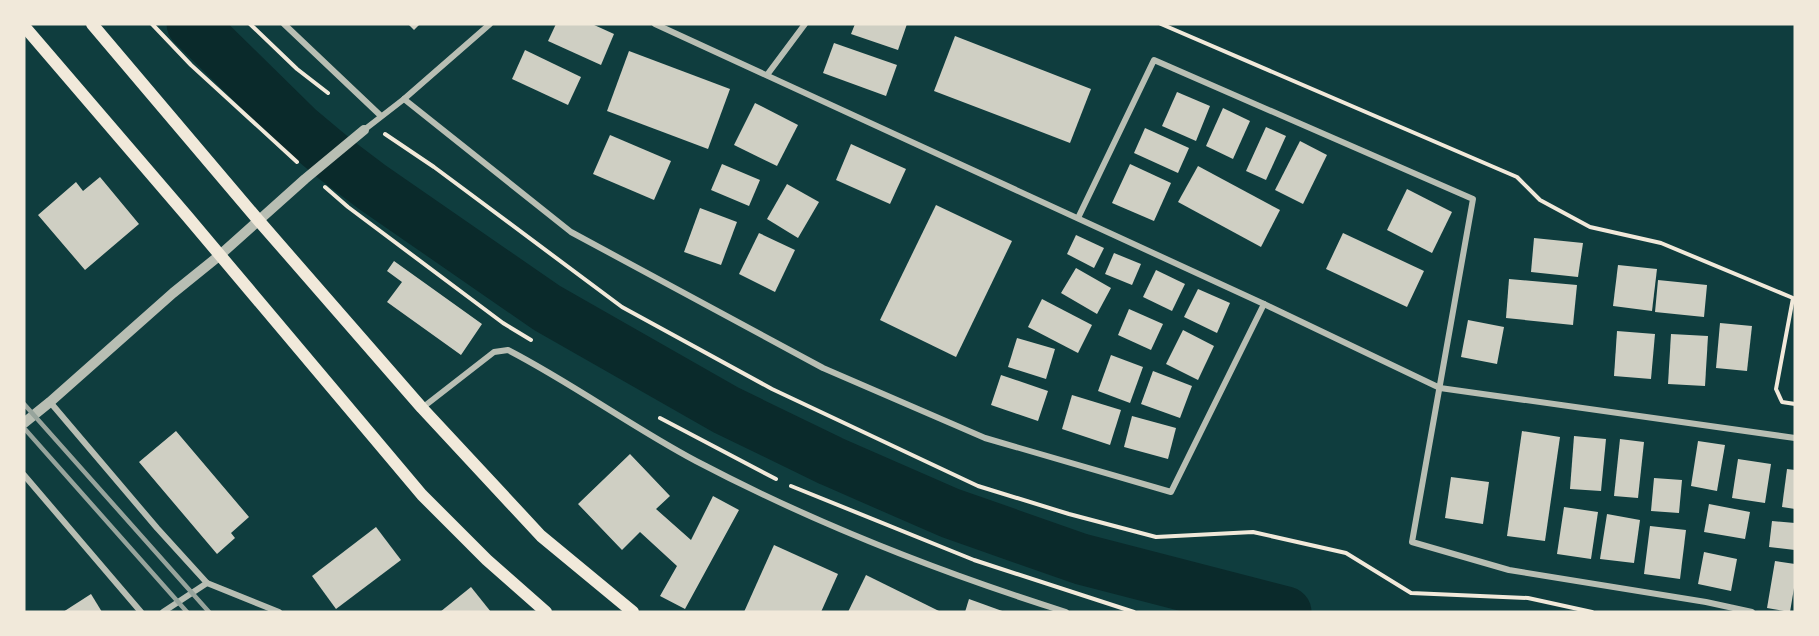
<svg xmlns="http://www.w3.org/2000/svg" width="1819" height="636" font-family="'Roboto Condensed',sans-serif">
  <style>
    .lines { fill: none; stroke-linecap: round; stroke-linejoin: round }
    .river { stroke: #0a2a2b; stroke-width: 51 }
    .building { fill: #cfcfc3 }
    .path { stroke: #f1e9da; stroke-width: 4 }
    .minor { stroke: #b8beb3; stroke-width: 6 }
    .tertiary { stroke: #b8beb3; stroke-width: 10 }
    .secondary { stroke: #f1e9da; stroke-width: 12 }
    .rail { stroke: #97a49c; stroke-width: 4.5 }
  </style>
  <rect width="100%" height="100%" fill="#0f3d3e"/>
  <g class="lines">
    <!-- river -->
    <path class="river" d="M192 24 298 128 335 159 372 187 547 308 726 410 831 461 950 513 1081 559 1286 612"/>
  </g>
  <!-- building -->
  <g class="building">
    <path d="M408 24H420L414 30Z"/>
    <path d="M556 24H592L614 34 601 65 548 41Z"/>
    <path d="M855 24H907L898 50 851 34Z"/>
    <path d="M955 36 1091 89 1070 143 934 91Z"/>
    <path d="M834 43 897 65 886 96 823 73Z"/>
    <path d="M525 50 581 77 568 105 512 79Z"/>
    <path d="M629 51 730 89 708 149 607 111Z"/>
    <path d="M1177 92 1210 106 1196 141 1162 126Z"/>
    <path d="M755 103 798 125 777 166 734 145Z"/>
    <path d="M1223 108 1250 121 1233 159 1206 146Z"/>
    <path d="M1266 127 1286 136 1266 180 1246 171Z"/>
    <path d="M1145 128 1189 148 1178 173 1134 153Z"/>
    <path d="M610 135 671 161 654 200 593 174Z"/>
    <path d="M1300 141 1327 155 1303 204 1275 190Z"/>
    <path d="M851 144 906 169 890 204 836 180Z"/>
    <path d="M722 164 760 180 749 206 711 190Z"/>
    <path d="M1130 164 1171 183 1154 221 1112 203Z"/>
    <path d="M1198 166 1280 210 1261 247 1178 202Z"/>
    <path d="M100 177 139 224 85 270 38 215 76 182 83 191Z"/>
    <path d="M787 184 819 202 798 238 767 219Z"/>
    <path d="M1407 189 1452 212 1432 253 1387 230Z"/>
    <path d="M936 205 1012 241 956 357 880 320Z"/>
    <path d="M700 208 737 222 721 265 684 252Z"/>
    <path d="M759 233 795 250 775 292 739 274Z"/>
    <path d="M1343 233 1424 271 1407 307 1326 269Z"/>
    <path d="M1076 235 1104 248 1094 268 1067 254Z"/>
    <path d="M1534 238 1583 243 1578 277 1531 272Z"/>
    <path d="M1114 253 1141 264 1132 285 1105 274Z"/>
    <path d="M394 261 482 324 461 355 387 302 402 282 387 271Z"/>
    <path d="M1618 265 1657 269 1652 311 1613 306Z"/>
    <path d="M1076 268 1111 288 1097 314 1061 293Z"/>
    <path d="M1156 270 1185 284 1172 311 1143 297Z"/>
    <path d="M1509 279 1577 285 1573 325 1506 318Z"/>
    <path d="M1658 280 1707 285 1704 317 1655 312Z"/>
    <path d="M1198 289 1230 303 1217 333 1184 317Z"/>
    <path d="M1042 299 1092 325 1078 353 1028 327Z"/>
    <path d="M1129 309 1163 324 1151 350 1118 335Z"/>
    <path d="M1468 320 1504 327 1497 364 1461 357Z"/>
    <path d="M1720 323 1752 326 1747 371 1716 368Z"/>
    <path d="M1183 330 1214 346 1198 380 1166 364Z"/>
    <path d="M1617 331 1655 334 1651 379 1614 376Z"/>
    <path d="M1671 334 1708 336 1705 386 1668 384Z"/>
    <path d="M1017 338 1055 349 1046 379 1008 367Z"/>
    <path d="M1111 355 1143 367 1130 403 1098 391Z"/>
    <path d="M1153 371 1192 386 1180 418 1141 404Z"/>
    <path d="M1001 375 1048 391 1038 421 991 405Z"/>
    <path d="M1072 395 1121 410 1110 445 1062 429Z"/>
    <path d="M1132 416 1176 428 1168 459 1124 447Z"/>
    <path d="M176 431 249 517 231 533 235 538 217 554 139 462Z"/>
    <path d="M1522 431 1560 437 1545 541 1507 536Z"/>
    <path d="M1574 436 1606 439 1601 491 1570 489Z"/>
    <path d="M1620 439 1644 442 1638 498 1614 496Z"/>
    <path d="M1698 441 1725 445 1717 491 1691 486Z"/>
    <path d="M630 454 670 496 656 509 691 540 713 496 739 510 685 609 660 596 677 566 640 532 622 550 578 504Z"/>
    <path d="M1738 459 1771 464 1765 503 1732 498Z"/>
    <path d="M1787 469 1795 470V509L1782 507Z"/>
    <path d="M1451 477 1489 482 1483 524 1445 518Z"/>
    <path d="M1654 478 1682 480 1679 513 1651 511Z"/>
    <path d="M1709 504 1750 512 1745 539 1704 532Z"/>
    <path d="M1564 507 1598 512 1591 559 1557 554Z"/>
    <path d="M1607 514 1640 520 1634 563 1600 559Z"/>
    <path d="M1772 521 1795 523V550L1769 547Z"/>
    <path d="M1650 526 1686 530 1680 579 1644 574Z"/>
    <path d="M376 527 401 560 336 609 312 576Z"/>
    <path d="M774 545 838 574 821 612H744Z"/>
    <path d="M1704 552 1737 559 1731 591 1698 584Z"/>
    <path d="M1775 561 1795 564V588H1794L1790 612 1767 608Z"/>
    <path d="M866 575 941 612H848Z"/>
    <path d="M471 587 491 612H440Z"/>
    <path d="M91 594 102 612H63Z"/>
    <path d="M969 599 1005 612H965Z"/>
  </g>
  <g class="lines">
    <!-- path -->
    <g class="path">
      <path d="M152 24 191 65 297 162"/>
      <path d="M250 24 297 69 328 93"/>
      <path d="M1161 24 1517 177 1540 200 1590 227 1661 243 1793 298 1776 389 1782 402 1795 404"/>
      <path d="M385 134 434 167 622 307 772 389 978 486 1069 514 1156 537 1253 532 1346 553 1411 593 1528 598 1592 612"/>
      <path d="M325 187 348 207 503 323 531 340"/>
      <path d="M660 418 776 479"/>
      <path d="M791 486 974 560 1134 612"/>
    </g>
    <!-- minor -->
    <g class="minor">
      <path d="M284 24 381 116"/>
      <path d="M655 24 1264 304 1440 388 1795 438"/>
      <path d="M767 75 805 24"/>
      <path d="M404 99 571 232 823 368 985 438 1171 492 1264 304"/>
      <path d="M364 130 404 99 490 24"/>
      <path d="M1078 218 1154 60 1473 199 1412 542 1509 570 1706 602 1752 612"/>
      <path d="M50 402 157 528 207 583 279 612"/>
      <path d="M422 408 494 352 508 350C572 383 632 427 696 461 814 523 939 572 1066 612"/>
      <path d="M24 475 141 612"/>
      <path d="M163 612 207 583"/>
    </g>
    <!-- tertiary -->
    <path class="tertiary" d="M24 423 50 402 173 293 220 255 305 179 364 130"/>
    <!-- secondary -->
    <g class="secondary">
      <path d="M92 24 259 221 422 408 541 536 633 612"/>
      <path d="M24 26 187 216 422 495 487 560 546 612"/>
    </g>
    <!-- rail -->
    <g class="rail">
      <path d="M24 404 209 612"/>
      <path d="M24 428 187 612"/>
    </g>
  </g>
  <!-- border -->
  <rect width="1819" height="636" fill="none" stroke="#f1e9da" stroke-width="51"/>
</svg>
